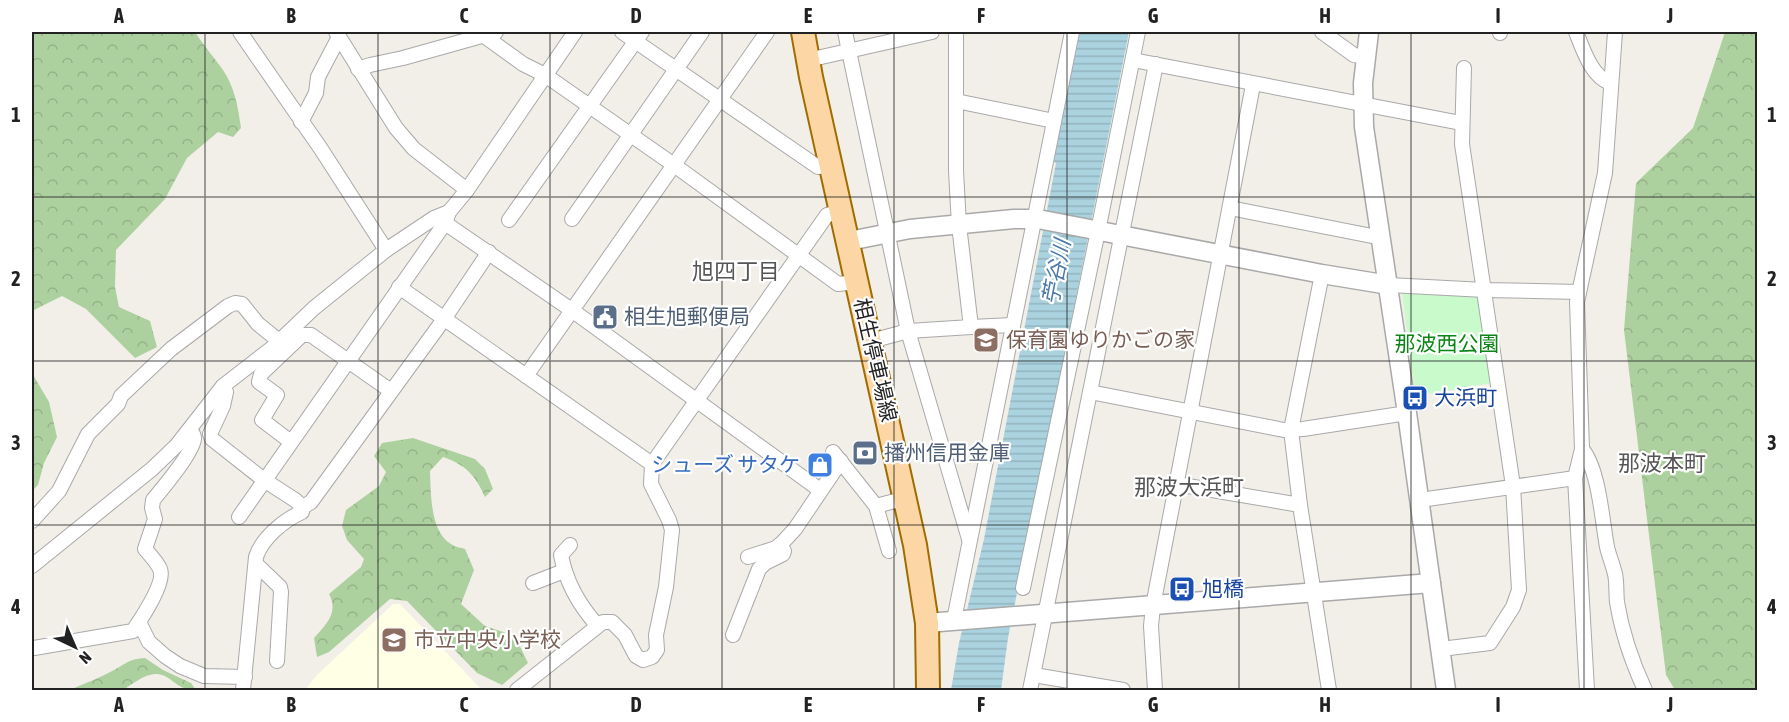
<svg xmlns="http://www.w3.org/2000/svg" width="1789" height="722" font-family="'Asap Condensed','Noto Sans JP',sans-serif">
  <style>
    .education { fill: #ffffe5 }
    .forest { fill: url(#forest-crowns) }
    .park { fill: #c8facc }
    .water { fill: url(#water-rules) }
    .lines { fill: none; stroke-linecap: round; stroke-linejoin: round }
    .minor-casing { stroke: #a9a9a9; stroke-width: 16 }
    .tertiary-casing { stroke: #a9a9a9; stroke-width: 21 }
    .primary-casing { stroke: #a06b00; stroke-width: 26 }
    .minor { stroke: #fff; stroke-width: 14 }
    .tertiary { stroke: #fff; stroke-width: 18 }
    .primary { stroke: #fcd6a4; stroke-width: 22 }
    .grid { fill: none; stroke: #222; stroke-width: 1.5; stroke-opacity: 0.55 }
    .labels { text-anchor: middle; stroke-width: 4.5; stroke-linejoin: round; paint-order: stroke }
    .service-label { font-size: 21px; fill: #4e5e75; stroke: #fff; text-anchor: start }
    .education-label { font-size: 21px; fill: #785e54; stroke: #fff; text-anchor: start }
    .park-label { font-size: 21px; fill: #0c8416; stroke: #fff }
    .street-label { font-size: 21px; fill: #222; stroke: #fff }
    .transit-label { font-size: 21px; fill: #164399; stroke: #fff; text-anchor: start }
    .shop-label { font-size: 21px; fill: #366cbe; stroke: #fff; text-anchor: end }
    .neighbourhood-label { font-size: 22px; fill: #555; stroke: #fff }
    .water-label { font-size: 22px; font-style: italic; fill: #4a7aab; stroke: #fff }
    .neatline { fill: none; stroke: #222; stroke-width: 2 }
    .grid-label { font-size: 20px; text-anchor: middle; font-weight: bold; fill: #222 }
  </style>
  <defs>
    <pattern id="forest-crowns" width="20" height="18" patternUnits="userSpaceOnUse" patternTransform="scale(1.5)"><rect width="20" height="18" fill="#add19e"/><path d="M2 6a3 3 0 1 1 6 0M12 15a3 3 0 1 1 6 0" fill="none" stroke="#95b388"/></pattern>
    <pattern id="water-rules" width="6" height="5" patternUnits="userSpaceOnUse" patternTransform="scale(1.5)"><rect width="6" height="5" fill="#aad3df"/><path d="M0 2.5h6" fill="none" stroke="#92b5bf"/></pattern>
  </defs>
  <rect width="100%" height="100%" fill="#f2efe9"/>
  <!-- education -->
  <path class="education" d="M393 604H400L482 690H305L317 675Z"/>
  <!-- forest -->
  <g class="forest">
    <path d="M32 32H195C203 45 214 57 223 70 235 88 238 107 241 128L233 137 218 132 187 158 165 199 116 250 115 287 119 307 150 321 157 347 135 358 86 309 62 296 32 311Z"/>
    <path d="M1725 32H1758L1757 690H1675L1666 675 1624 330 1636 183 1693 128Z"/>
    <path d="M32 373 49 402 57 437 44 463 38 485 32 491Z"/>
    <path d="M413 438 475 459 485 469 493 489 485 497C475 475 466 465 443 457L430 471C431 493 430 532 451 544 455 547 461 548 465 549L474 570 461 604 485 626 515 636 528 663 502 685 477 673 407 601 390 599 329 652 317 657 314 638C326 624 339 613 329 594L361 567 364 559 347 540 342 526 346 510 379 486 386 472 374 456 382 443Z"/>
    <path d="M145 658 163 670 191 683 196 690C170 691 170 663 140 679 134 683 129 685 124 690H70C85 683 100 678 114 670 127 663 129 659 145 658Z"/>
  </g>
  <!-- park -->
  <path class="park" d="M1402 291 1477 295 1481 305 1492 383 1415 396Z"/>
  <!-- water -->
  <path class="water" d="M1077 32H1129L1008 638 1001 690H951L959 643 984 539 1056 163 1051 160Z"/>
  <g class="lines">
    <!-- minor casing -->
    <g class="minor-casing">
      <g id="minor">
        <path d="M240 32 321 149 386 250"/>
        <path d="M336 32 396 128 414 149 467 190"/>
        <path d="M622 32 818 167 831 165"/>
        <path d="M845 32 908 331 969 539"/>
        <path d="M1322 32 1354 55 1365 57"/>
        <path d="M1576 32C1583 49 1591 76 1610 83"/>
        <path d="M1500 33V32"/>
        <path d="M483 35 523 64 545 75 674 165 838 284 857 282"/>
        <path d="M808 60 932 32"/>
        <path d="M1133 60 1461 123"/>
        <path d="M358 69 370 65 403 58 496 32"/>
        <path d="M956 101 1054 121"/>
        <path d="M301 122 316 93 318 77 339 37"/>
        <path d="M1230 208 1382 238"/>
        <path d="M572 219 702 32"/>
        <path d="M509 220 642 32"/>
        <path d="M445 223 573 311 820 490"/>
        <path d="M1322 274 1291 430 1300 505 1329 690"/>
        <path d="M1389 285 1485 290 1579 292"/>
        <path d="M399 287 652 464"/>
        <path d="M971 327 1013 325"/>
        <path d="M871 341 908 331 971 327 959 225 956 171V32"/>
        <path d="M526 376 767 32"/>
        <path d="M223 386 226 392 223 406 210 434 212 439 264 480 295 500 303 507 311 502 444 319 489 252"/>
        <path d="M1090 392 1284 430 1303 429 1407 413"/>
        <path d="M291 442 262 420 277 395 259 382 261 374 302 335H311L391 391"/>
        <path d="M1582 449C1599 469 1602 520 1607 547 1609 556 1613 565 1615 574 1617 583 1616 593 1617 602 1622 633 1632 662 1645 690"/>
        <path d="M833 452 876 506 889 551"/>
        <path d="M1176 484 1300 505"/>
        <path d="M1420 500 1575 478"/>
        <path d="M876 506 906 498"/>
        <path d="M239 517 445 223 449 212 467 190 575 32"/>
        <path d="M32 521 59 491 88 434 118 404 121 396 171 349 228 306 235 303 242 304 258 324 279 341"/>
        <path d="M570 545 561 555C566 582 579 605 597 625"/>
        <path d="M748 557 776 548 782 543 795 529 841 461"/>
        <path d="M256 564 280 587 281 592 277 661"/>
        <path d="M32 566 152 469 177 445 223 386 272 348 314 308 386 250 434 218 449 212"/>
        <path d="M533 583 564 571"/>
        <path d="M1023 588 1098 231 1138 32"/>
        <path d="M954 620 1072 32"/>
        <path d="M139 622 149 642 165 656 180 666 204 676 245 677"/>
        <path d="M733 635 759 569 765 563 783 554 784 551"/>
        <path d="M34 648 133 631C141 619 166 582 160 569 157 562 150 555 145 549L155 519 152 508 153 500C162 489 195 450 194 438 194 434 192 433 190 430"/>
        <path d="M1441 649 1490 643 1513 607 1519 590 1513 486 1462 144 1464 68"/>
        <path d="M1034 675 1123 690"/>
        <path d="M243 690 256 557C262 538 284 520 302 512L303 507"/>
        <path d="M517 690 603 622H612L625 635 636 656 643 660 652 657 657 650 656 635 666 587 672 530 669 520 651 484 652 464 827 215 841 211"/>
        <path d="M1030 690 1156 64"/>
        <path d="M1155 690 1151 626 1153 606 1253 85"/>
        <path d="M1587 690 1575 478 1582 449 1577 302 1605 173 1615 32"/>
      </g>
    </g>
    <!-- tertiary casing -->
    <g class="tertiary-casing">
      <g id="tertiary">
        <path d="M1369 32 1363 83 1364 127 1407 413 1446 690"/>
        <path d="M849 241 910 229 1014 219H1038L1322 274 1389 285"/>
        <path d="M927 623 1431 583"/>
      </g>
    </g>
    <!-- primary casing -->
    <g class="primary-casing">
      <path id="primary" d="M803 32 811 77 915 545 927 623 928 690"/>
    </g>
    <!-- minor -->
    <use href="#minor" class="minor"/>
    <!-- tertiary -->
    <use href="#tertiary" class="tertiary"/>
    <!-- primary -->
    <use href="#primary" class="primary"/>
  </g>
  <!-- grid -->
  <path class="grid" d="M205 32V690M378 32V690M550 32V690M722 32V690M894 32V690M1067 32V690M1239 32V690M1411 32V690M1584 32V690M32 197H1758M32 361H1758M32 525H1758"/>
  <!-- icons -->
  <defs>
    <g id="civic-square" transform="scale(1.35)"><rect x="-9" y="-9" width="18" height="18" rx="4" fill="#5c6f8a" stroke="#fff"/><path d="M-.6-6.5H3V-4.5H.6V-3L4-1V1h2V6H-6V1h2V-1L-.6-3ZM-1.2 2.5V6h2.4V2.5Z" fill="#fff"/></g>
    <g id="school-square" transform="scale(1.35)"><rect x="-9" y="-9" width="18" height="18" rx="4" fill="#8d6e63" stroke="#fff"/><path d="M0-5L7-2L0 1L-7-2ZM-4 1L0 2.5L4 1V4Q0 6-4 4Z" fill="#fff"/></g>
    <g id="bus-square" transform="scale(1.35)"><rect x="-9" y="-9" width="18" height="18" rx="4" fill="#1a4fb4" stroke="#fff"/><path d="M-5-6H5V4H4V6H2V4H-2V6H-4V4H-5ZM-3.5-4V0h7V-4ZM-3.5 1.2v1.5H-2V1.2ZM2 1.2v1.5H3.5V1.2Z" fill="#fff"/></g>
    <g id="bank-square" transform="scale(1.35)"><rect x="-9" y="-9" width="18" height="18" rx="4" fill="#5c6f8a" stroke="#fff"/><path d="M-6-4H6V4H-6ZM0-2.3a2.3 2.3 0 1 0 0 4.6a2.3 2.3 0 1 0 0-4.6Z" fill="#fff"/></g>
    <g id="shop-square" transform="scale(1.35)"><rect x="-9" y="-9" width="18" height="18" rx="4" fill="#3f7fe0" stroke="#fff"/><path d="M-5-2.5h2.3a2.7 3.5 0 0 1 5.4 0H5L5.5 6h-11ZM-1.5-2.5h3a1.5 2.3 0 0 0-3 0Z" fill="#fff"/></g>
  </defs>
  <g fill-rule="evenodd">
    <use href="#civic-square" x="605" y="317"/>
    <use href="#school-square" x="986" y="340"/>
    <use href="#bus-square" x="1415" y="398"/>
    <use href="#bank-square" x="865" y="453"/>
    <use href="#shop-square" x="820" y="465"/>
    <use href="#bus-square" x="1182" y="589"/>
    <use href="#school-square" x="394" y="640"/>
  </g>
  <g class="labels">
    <!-- service labels -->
    <g class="service-label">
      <text x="624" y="324">相生旭郵便局</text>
      <text x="884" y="460">播州信用金庫</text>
    </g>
    <!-- education labels -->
    <g class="education-label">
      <text x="1006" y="347">保育園ゆりかごの家</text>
      <text x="414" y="647">市立中央小学校</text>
    </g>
    <!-- park labels -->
    <g class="park-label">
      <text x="1447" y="351">那波西公園</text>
    </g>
    <!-- street labels -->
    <g class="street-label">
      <text transform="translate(875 360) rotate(77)" y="7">相生停車場線</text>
    </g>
    <!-- transit labels -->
    <g class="transit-label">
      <text x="1434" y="405">大浜町</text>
      <text x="1202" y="596">旭橋</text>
    </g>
    <!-- shop labels -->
    <g class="shop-label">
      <text x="800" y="472">シューズ サタケ</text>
    </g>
    <!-- neighbourhood labels -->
    <g class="neighbourhood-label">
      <text x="736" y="279">旭四丁目</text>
      <text x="1662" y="471">那波本町</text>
      <text x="1189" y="495">那波大浜町</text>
    </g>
    <!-- water labels -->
    <g class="water-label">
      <text transform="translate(1056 272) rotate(-79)" y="8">苧谷川</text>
    </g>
  </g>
  <!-- border -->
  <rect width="1789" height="722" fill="none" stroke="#ffffff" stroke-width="66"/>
  <!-- north arrow -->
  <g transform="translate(75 647) rotate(136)" stroke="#ffffff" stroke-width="4.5" paint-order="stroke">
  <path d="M0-4.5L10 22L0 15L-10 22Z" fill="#222222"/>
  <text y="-9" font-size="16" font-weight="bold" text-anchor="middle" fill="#222222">N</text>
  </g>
  <rect x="33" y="33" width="1723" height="656" class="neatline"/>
  <g class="grid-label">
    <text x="119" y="23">A</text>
    <text x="291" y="23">B</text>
    <text x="464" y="23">C</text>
    <text x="636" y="23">D</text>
    <text x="808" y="23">E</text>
    <text x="981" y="23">F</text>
    <text x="1153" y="23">G</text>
    <text x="1325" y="23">H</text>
    <text x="1498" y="23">I</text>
    <text x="1670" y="23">J</text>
    <text x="16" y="122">1</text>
    <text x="1772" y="122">1</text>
    <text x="16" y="286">2</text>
    <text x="1772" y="286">2</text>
    <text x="16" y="450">3</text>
    <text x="1772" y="450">3</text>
    <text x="16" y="614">4</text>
    <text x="1772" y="614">4</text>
    <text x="119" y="712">A</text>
    <text x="291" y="712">B</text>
    <text x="464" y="712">C</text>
    <text x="636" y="712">D</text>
    <text x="808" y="712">E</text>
    <text x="981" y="712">F</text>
    <text x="1153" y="712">G</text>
    <text x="1325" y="712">H</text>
    <text x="1498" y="712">I</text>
    <text x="1670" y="712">J</text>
  </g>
</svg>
